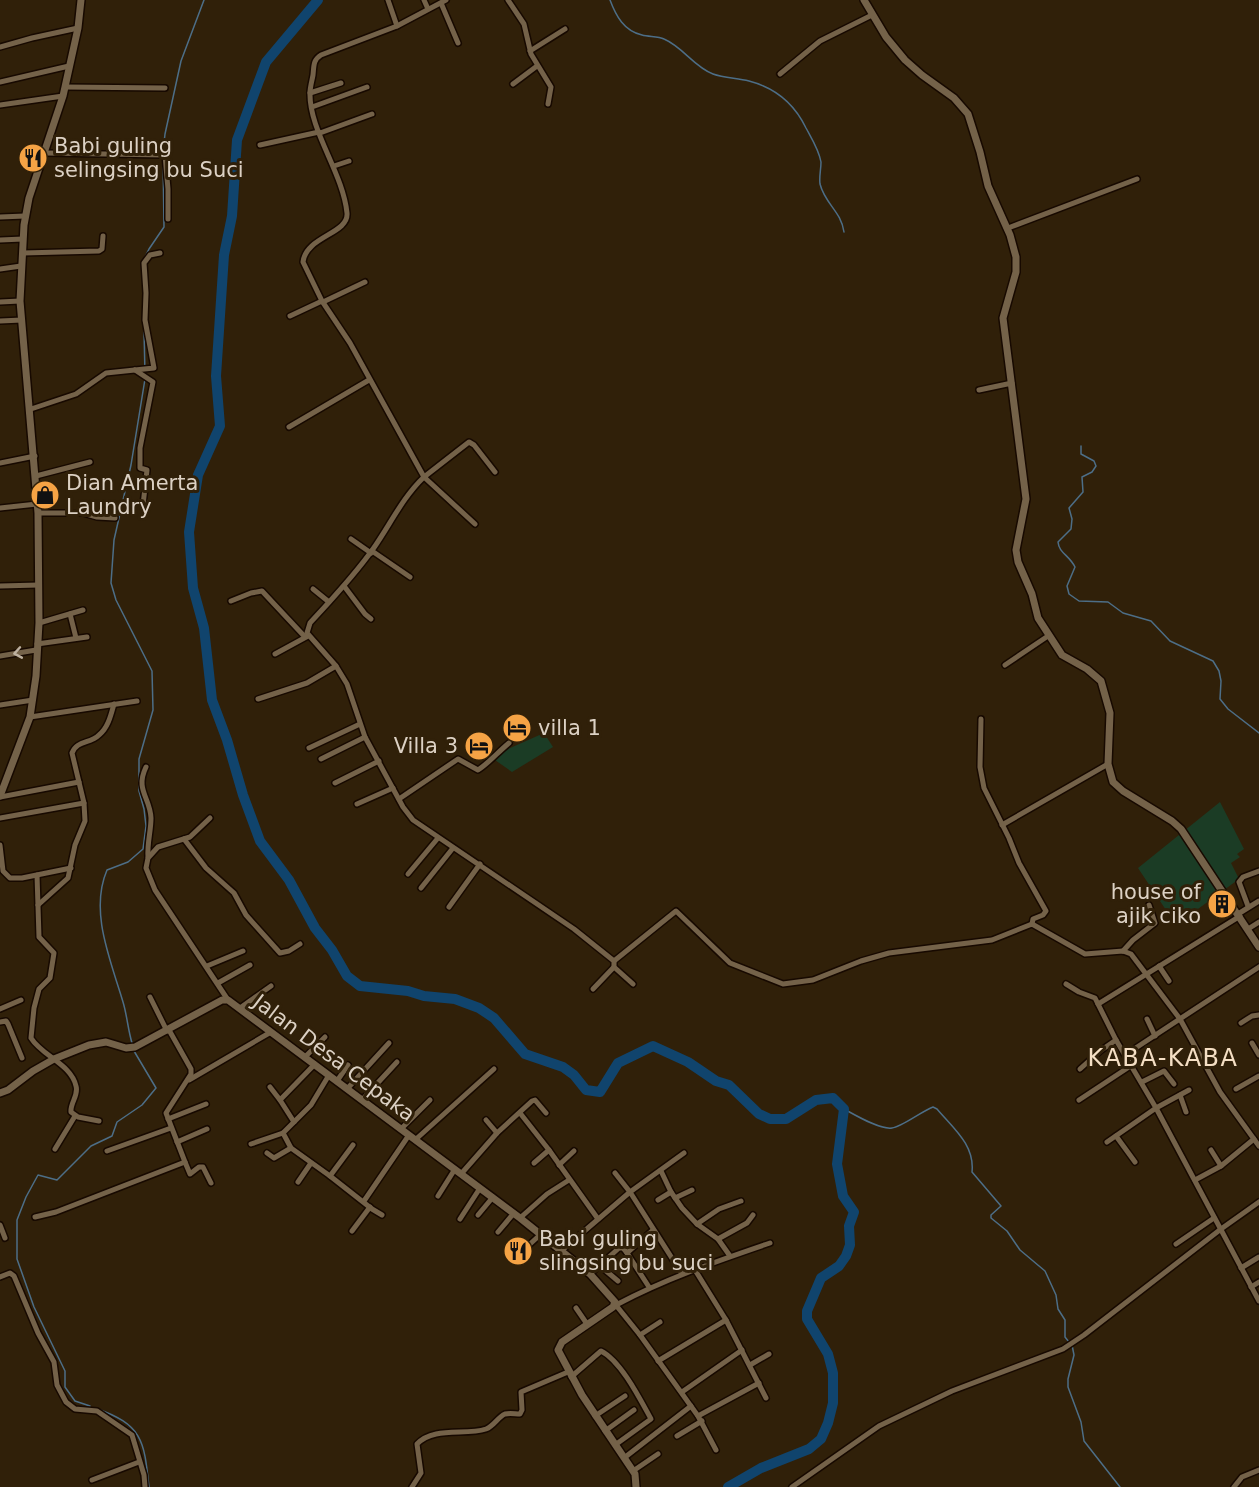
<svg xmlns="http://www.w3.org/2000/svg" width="1259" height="1487" font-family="'DejaVu Sans',sans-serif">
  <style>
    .green { fill: #1b3c25 }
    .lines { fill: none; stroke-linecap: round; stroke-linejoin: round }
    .stream { stroke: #4d6e87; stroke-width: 1.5 }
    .river { stroke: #10446d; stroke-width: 10 }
    .minor-casing { stroke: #170900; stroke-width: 8 }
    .tertiary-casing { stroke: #170900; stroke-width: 10 }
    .minor { stroke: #746249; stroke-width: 5 }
    .tertiary { stroke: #746249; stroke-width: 7 }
    .oneway { stroke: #bdb09f }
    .labels { text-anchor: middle; stroke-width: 6; stroke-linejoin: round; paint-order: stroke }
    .poi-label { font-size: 21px; fill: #dcd1c4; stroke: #302009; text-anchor: start }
    .street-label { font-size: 21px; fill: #dcd1c4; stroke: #302009 }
    .quarter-label { font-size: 24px; letter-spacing: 1.5px; fill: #f5dfc4; stroke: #302009 }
  </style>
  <rect width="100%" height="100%" fill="#302009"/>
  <!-- green -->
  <g class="green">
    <path d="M544 733 553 747 512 772 495 760 497 754Z"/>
    <path d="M1220 802 1244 849 1237 854 1240 857 1231 863 1239 879 1176 925 1138 868Z"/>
  </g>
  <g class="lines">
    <!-- stream -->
    <g class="stream">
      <path d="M610 0C616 16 624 31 642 35 649 37 658 36 664 39 683 47 694 67 713 74 724 78 737 78 749 81 776 88 794 103 806 128 812 139 819 150 821 162 821 169 819 177 820 184 825 204 841 211 844 232"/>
      <path d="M163 152 165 134 181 61 204 0"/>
      <path d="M145 257 149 249 164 227 163 157"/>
      <path d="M144 331 145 374"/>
      <path d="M1081 446V454L1094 461 1096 466 1092 472 1082 477 1083 492 1069 508 1072 519 1071 529 1058 542C1059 553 1069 555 1075 567L1067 586 1069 594 1079 601 1108 602 1123 613 1151 621 1170 641 1213 661 1219 671 1221 681 1220 699 1228 709 1259 733"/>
      <path d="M132 1043C128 1030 127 1015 123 1002 111 961 89 912 107 870L128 862 143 849 146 826 144 809 139 791V759L153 710 152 671 116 600 111 583 114 540 131 465 145 379"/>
      <path d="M844 1109C855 1115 880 1130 892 1128 902 1127 922 1111 933 1107L937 1109C953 1128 975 1145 972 1172L1001 1206 991 1215V1218L1007 1231 1020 1250 1045 1271 1056 1295 1058 1309 1065 1320V1337L1069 1342"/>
      <path d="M1072 1345 1074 1355 1068 1379V1387L1081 1422 1084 1441 1120 1487"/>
      <path d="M90 1406 75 1401 65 1387V1371L34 1307 17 1259V1220L26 1197 38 1175 57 1180 91 1146 112 1136 117 1122 142 1105 156 1088 134 1051"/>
      <path d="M95 1408C143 1425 144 1440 149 1487"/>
    </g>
    <!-- river -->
    <path class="river" d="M318 0 266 62 237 140 232 216 224 255 216 376 220 426 198 475 189 532 193 588 204 628 212 700 227 740 243 795 260 841 289 880 315 928 332 950 347 976 360 986 408 991 424 996 455 999 479 1008 494 1018 525 1054 563 1067 574 1075 586 1090 600 1092 618 1063 653 1046 688 1062 716 1081 729 1085 759 1114 770 1119H786L816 1100 833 1098 844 1109 837 1164 843 1196 854 1212 849 1226 850 1245 846 1256 839 1266 821 1278 807 1311V1319L828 1354 833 1373V1403L828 1423 821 1439 809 1449 761 1468 728 1487"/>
    <!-- minor casing -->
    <g class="minor-casing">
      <g id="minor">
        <path d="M388 0 397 26"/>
        <path d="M424 0 428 9"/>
        <path d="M446 0 397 26 321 55C313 60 314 66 313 75 312 81 310 87 310 93 309 130 343 173 347 213 349 234 306 236 303 262L322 301 350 343 424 477C402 498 390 525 373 549 354 576 332 599 310 623L307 633 336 666 347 684 365 737 403 807 413 820 574 929 614 961V967L633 984"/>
        <path d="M508 0 524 24 531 54 551 87 548 104"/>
        <path d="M441 3 458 43"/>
        <path d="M0 47 32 38 78 28"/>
        <path d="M530 51 565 29"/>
        <path d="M780 74 820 41 872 15"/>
        <path d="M0 82 69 66"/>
        <path d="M513 84 537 66"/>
        <path d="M65 87 165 88"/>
        <path d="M310 93 341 83"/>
        <path d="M0 105 63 96"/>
        <path d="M312 107 367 87"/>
        <path d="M320 133 372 114"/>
        <path d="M260 145 319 132"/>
        <path d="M45 153 165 155 168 189V219"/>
        <path d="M334 166 349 161"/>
        <path d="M0 217 25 216"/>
        <path d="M1008 228 1137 179"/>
        <path d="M0 240 23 239"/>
        <path d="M23 253 99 251 102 249 103 236"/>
        <path d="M0 269 21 266"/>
        <path d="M0 302 20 301"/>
        <path d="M323 302 365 282"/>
        <path d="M290 316 322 301"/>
        <path d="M0 321 22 320"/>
        <path d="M135 370 153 382 140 448V468L147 470 143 505"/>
        <path d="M979 390 1012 383"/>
        <path d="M31 409 76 394 106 373 154 368 145 320 146 293 144 263 150 255 160 253"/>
        <path d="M289 427 369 380"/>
        <path d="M0 463 35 456"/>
        <path d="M36 476 90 462"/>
        <path d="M0 508 37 504"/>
        <path d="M38 513H83L97 517 115 518"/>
        <path d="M475 524 424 477 469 442 474 445 495 472"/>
        <path d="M351 539 371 553"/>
        <path d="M372 551 410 577"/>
        <path d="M0 586 39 585"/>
        <path d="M344 586 365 614 371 619"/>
        <path d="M313 589 329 602"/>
        <path d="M231 601 251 593 262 591 305 637"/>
        <path d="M70 614 76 638"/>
        <path d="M39 623 83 610"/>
        <path d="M37 644 87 637"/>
        <path d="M275 654 308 636"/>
        <path d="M0 656 36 650"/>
        <path d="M1005 665 1048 636"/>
        <path d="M258 699 307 683 336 666"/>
        <path d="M0 705 33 700"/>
        <path d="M30 717 137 701"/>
        <path d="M981 719 980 767 984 788 1009 838 1019 863 1046 911 1043 915 1033 919 1032 924"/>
        <path d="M309 748 360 724"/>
        <path d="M321 759 365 737"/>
        <path d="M146 767C135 790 150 797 151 818 151 831 147 843 148 857"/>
        <path d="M335 783 379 761"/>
        <path d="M0 797 79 782"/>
        <path d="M399 799 458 759 478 770C490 762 498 752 509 743"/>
        <path d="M357 804 393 788"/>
        <path d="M0 818 84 803"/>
        <path d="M210 818 190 837 158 847 148 858 146 868 155 890 228 1000"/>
        <path d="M1002 825 1108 764"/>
        <path d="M184 839 206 868 234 893 246 915 280 953 289 951 300 944"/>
        <path d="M0 845 3 871 10 878H22L71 868"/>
        <path d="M408 874 438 838"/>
        <path d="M37 875 39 937 54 953 50 978 39 989 34 1008 31 1038C42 1056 71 1064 76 1086 79 1095 70 1103 71 1112L78 1117 99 1121"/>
        <path d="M421 888 453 848"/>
        <path d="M38 905 68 878 75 845 85 821 84 803 72 753C77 740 90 744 99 735 108 728 111 715 114 704"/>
        <path d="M1248 906 1239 882 1243 877 1259 871"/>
        <path d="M449 907 480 864"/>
        <path d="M1238 914 1259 901"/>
        <path d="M1248 929 1259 922"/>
        <path d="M1123 951 1133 940 1155 923 1149 905"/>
        <path d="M614 961 676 911 730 963 783 984 813 980 861 961 889 953 992 940 1032 924 1085 954 1123 951 1131 954 1180 1019 1220 1092 1259 1146"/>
        <path d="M207 966 243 951"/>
        <path d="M1159 966 1169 981"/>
        <path d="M218 983 250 965"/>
        <path d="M1066 984 1079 992 1095 998 1116 1040 1156 1108 1259 1301"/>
        <path d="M593 989 614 967"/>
        <path d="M150 997 167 1031"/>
        <path d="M1098 1004 1240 916"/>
        <path d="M240 1008 271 986"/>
        <path d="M0 1009 21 1000"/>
        <path d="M1147 1019 1155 1036"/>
        <path d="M0 1022 6 1021 8 1024 22 1058"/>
        <path d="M1241 1023 1252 1016 1259 1015"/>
        <path d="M1252 1043 1259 1055"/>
        <path d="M1125 1055 1259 967"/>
        <path d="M305 1057 325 1037"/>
        <path d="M1080 1069 1100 1051 1116 1040"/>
        <path d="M189 1080 271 1032"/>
        <path d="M337 1081 348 1065"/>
        <path d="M1142 1082 1164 1071 1174 1084"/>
        <path d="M270 1087 280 1100"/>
        <path d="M347 1089 389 1043"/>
        <path d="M1236 1089 1259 1076"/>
        <path d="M1180 1095 1186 1112"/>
        <path d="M362 1100 397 1062"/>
        <path d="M1079 1100 1132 1065"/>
        <path d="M520 1113 549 1150 598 1219"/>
        <path d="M168 1119 206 1104"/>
        <path d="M486 1120 497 1133"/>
        <path d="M294 1122 280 1100 315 1064"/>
        <path d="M401 1129 430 1100"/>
        <path d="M283 1133 291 1148 330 1176 372 1209 382 1215"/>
        <path d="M1116 1136 1135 1162"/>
        <path d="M415 1140 494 1069"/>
        <path d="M177 1142 207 1129"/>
        <path d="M1107 1142 1156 1108 1189 1090"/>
        <path d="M251 1144 283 1133 311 1105 329 1075"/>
        <path d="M55 1149 75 1116"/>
        <path d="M1211 1150 1221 1166"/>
        <path d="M107 1151 171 1128"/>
        <path d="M267 1153 274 1158 291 1148"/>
        <path d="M185 1162 190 1174 199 1167H203L211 1183"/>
        <path d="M534 1163 549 1150"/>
        <path d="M559 1165 574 1151"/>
        <path d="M661 1171 671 1192 682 1208 697 1224 718 1239 730 1256"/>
        <path d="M615 1173 630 1192 682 1274"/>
        <path d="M461 1174 497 1133 532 1101 535 1100 546 1113"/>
        <path d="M330 1176 353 1145"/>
        <path d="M1195 1180 1221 1166 1254 1139"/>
        <path d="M298 1182 311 1163"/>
        <path d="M438 1196 455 1169"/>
        <path d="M675 1198 692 1190"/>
        <path d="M658 1200 671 1192"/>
        <path d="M364 1201 409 1135"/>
        <path d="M478 1215 493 1197"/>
        <path d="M35 1217 56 1212 185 1162 166 1113 191 1074V1069L169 1030"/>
        <path d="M520 1218 547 1194 569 1180"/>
        <path d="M460 1219 480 1188"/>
        <path d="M697 1224 719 1209 741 1201"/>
        <path d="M0 1225 5 1238"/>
        <path d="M352 1231 370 1207"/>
        <path d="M498 1232 514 1213"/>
        <path d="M718 1239 747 1223 753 1215"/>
        <path d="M1176 1244 1214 1218"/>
        <path d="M561 1251 630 1192 684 1153"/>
        <path d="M519 1254 541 1234"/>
        <path d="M599 1265 618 1281"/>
        <path d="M1241 1268 1259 1257"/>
        <path d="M695 1270 726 1320 766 1398"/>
        <path d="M590 1274 619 1248H623L627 1253"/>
        <path d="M0 1277 10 1273 14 1276 38 1333 54 1362 57 1385 66 1402 75 1409 97 1411 132 1435 144 1475 145 1487"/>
        <path d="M649 1287 627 1253 653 1230"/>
        <path d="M1251 1287 1259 1282"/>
        <path d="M615 1304 640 1335 698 1416 716 1450"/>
        <path d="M616 1305C665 1279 717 1261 770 1243"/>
        <path d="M576 1308 587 1324"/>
        <path d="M640 1335 660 1322"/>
        <path d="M658 1361 726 1320"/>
        <path d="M750 1365 769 1354"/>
        <path d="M571 1377 601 1351C621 1361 640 1399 651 1419L615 1445"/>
        <path d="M682 1392 742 1350"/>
        <path d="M595 1416 625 1396"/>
        <path d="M698 1416 759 1383"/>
        <path d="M605 1431 634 1410"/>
        <path d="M677 1436 702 1421"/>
        <path d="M624 1458 691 1406"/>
        <path d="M633 1471 658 1454"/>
        <path d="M92 1480 139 1462"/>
        <path d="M412 1487 421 1473 417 1444C434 1426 465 1436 486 1429 494 1426 498 1417 505 1414 510 1413 515 1414 520 1414L522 1410 521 1392 568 1372"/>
        <path d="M792 1487 879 1426 952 1391 1063 1349 1084 1335 1221 1229 1259 1202"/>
        <path d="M1234 1487 1242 1477 1259 1470"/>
      </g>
    </g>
    <!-- tertiary casing -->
    <g class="tertiary-casing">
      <g id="tertiary">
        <path d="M864 0 886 37 905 60 922 75 954 98 968 114 980 152 988 186 1010 235 1016 257V272L1003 318 1026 499 1016 550 1018 562 1032 594 1038 618 1062 655 1087 669 1101 681 1110 713 1108 764 1113 782 1123 791 1172 821 1181 829 1259 947"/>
        <path d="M0 796 30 717 36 676 39 623 38 513 20 301 24 225 29 198 63 96 78 28 81 0"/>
        <path d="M0 1093 8 1090 33 1071 54 1059 89 1045 106 1042 126 1048 135 1047 222 1000H228L520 1218 590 1274 615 1302 613 1307 562 1342 558 1350 582 1395 635 1474 636 1487"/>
      </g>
    </g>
    <!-- minor -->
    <use href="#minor" class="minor"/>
    <!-- tertiary -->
    <use href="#tertiary" class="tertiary"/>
  </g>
  <!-- one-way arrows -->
  <defs><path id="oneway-chevron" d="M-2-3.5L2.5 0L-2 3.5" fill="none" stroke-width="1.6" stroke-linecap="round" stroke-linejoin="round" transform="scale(1.5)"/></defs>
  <use class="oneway" href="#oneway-chevron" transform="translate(18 653) rotate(170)"/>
  <!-- icons -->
  <defs>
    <g id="restaurant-disc" transform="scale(1.5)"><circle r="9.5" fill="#f5a345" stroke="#302009"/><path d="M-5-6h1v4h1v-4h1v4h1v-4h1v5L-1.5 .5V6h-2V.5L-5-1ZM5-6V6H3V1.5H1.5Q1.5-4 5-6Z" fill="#111"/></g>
    <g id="shop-disc" transform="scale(1.5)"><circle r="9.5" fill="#f5a345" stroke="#302009"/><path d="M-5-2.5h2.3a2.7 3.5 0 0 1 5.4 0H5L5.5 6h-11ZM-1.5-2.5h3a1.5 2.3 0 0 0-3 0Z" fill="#111"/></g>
    <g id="hotel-disc" transform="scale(1.5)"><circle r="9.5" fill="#f5a345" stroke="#302009"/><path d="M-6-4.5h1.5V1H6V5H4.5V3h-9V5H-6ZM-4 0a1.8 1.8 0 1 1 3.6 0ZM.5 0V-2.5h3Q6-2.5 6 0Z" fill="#111"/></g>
    <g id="building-disc" transform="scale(1.5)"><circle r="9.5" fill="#f5a345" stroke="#302009"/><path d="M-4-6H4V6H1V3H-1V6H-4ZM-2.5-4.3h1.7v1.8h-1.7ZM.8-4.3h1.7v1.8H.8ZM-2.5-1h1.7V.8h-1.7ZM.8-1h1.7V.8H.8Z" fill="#111"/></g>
  </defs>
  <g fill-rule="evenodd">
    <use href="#restaurant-disc" x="33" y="158"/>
    <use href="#shop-disc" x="45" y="495"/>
    <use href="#hotel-disc" x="517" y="728"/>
    <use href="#hotel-disc" x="479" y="746"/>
    <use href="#building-disc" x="1222" y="904"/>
    <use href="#restaurant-disc" x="518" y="1251"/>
  </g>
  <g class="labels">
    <!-- poi labels -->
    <g class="poi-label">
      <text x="54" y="153">Babi guling<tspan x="54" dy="24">selingsing bu Suci</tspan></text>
      <text x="66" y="490">Dian Amerta<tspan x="66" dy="24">Laundry</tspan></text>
      <text x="538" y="735">villa 1</text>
      <text x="458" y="753" text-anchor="end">Villa 3</text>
      <text x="1201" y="899" text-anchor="end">house of<tspan x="1201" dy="24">ajik ciko</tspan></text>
      <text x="539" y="1246">Babi guling<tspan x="539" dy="24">slingsing bu suci</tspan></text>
    </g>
    <!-- street labels -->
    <g class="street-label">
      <text transform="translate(334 1058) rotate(37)" y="7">Jalan Desa Cepaka</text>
    </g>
    <!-- quarter labels -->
    <g class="quarter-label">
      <text x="1163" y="1066">KABA-KABA</text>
    </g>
  </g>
</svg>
